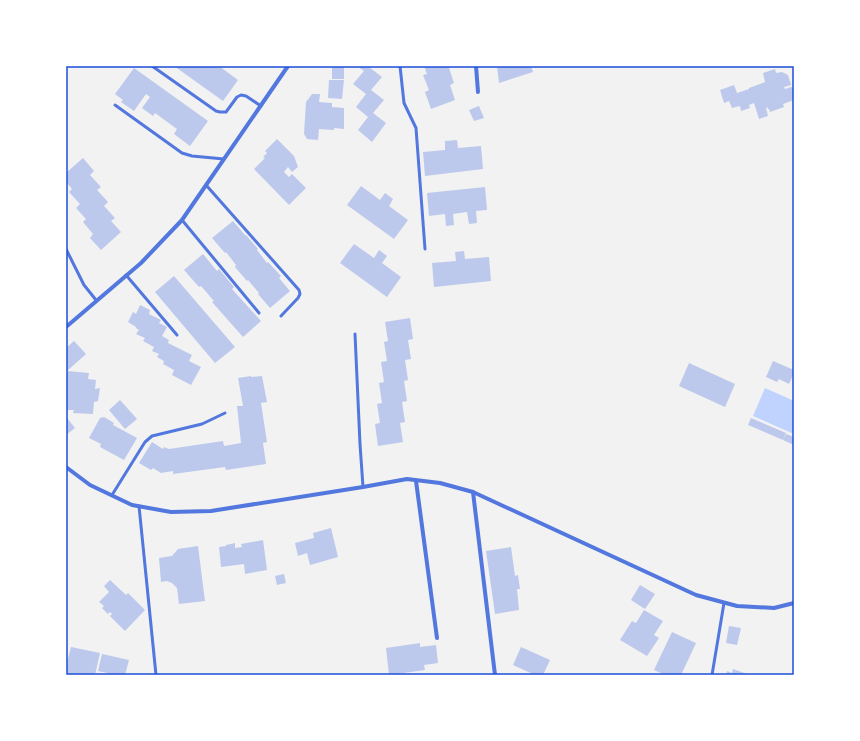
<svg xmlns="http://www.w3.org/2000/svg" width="860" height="741" font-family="'Noto Sans',sans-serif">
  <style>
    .water { fill: #bfd3fe }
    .building { fill: #bdc9ec }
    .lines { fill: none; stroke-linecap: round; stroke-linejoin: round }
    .service { stroke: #5277de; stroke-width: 3 }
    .minor { stroke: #5277de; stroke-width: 4 }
    .neatline { fill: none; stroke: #1d4ed8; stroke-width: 1.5 }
  </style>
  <rect width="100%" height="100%" fill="#f2f2f2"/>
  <!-- water -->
  <path class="water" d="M765 388 794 401V434L753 416Z"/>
  <!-- building -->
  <g class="building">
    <path d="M174 66H219L238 80 223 101Z"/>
    <path d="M357 66H370L369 67 382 77 371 90 384 100 373 113 386 123 372 142 358 130 368 117 356 107 366 94 353 84 364 71Z"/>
    <path d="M424 66H454L449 68 454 83 450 85 455 100 431 109 425 92 429 90 423 75 427 74Z"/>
    <path d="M497 66H531L533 72 499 83Z"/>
    <rect x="332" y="67" width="12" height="12"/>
    <path d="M134 68 208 121 190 146 174 134 177 129 155 113 153 116 142 108 150 97 146 94 134 111 121 102 123 100 115 94Z"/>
    <path d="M775 69 776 73 782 72 788 75 791 85 784 87 785 89 791 87 794 88V100L783 104 784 107 770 112 769 109H768L767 107 766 108 768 116 759 119 754 103 749 105 750 108 741 111 740 106 732 108 729 101 724 103 720 90 734 85 737 93 749 89V88L765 82 763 73Z"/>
    <path d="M329 80H344L342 99 328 98Z"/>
    <path d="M312 94H320L319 102 332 103V107L344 108V129L334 128V130L319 129 318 140 307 139 304 134 306 102Z"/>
    <path d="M479 106 484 118 474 121 469 110Z"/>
    <path d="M277 139 294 156 298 167 292 172 288 167 284 172 289 177 292 174 306 188 289 205 254 169 265 158 263 157 267 153 265 151Z"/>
    <path d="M457 140 458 148 481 146 483 169 425 176 423 152 445 150V141Z"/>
    <path d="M83 158 94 171 90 175 101 187 97 190 108 202 104 206 115 218 111 221 121 232 101 250 90 238 93 234 83 222 86 219 76 208 80 204 69 192 72 189 66 182V173Z"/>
    <path d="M361 186 380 200 385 193 393 199 389 206 408 220 394 239 347 205Z"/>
    <path d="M485 187 487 210 476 211 477 223 469 224 467 212 453 214 454 225 446 226 445 214 429 216 427 193Z"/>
    <path d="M233 221 245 235H246L258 249 257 250 267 263 268 262 281 276 279 278 290 291 270 308 258 294 259 293 248 280 247 281 235 267 236 265 226 252 225 253 212 238Z"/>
    <path d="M354 244 374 258 379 250 387 256 382 263 401 277 387 297 340 263Z"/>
    <path d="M464 251 465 259 489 257 491 281 434 287 432 263 456 261 455 252Z"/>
    <path d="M203 254 217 271 219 269 234 287 232 289 261 321 243 337 212 302 214 301 201 286 199 287 184 270Z"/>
    <path d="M174 276 235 347 215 363 155 292Z"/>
    <path d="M140 305 150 310 149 314 161 320 159 323 167 327 162 336 169 340 168 343 192 355 189 361 201 367 191 385 172 375 174 370 163 364 164 361 157 357 159 354 152 351 154 347 143 341 145 338 136 334 139 330 136 328V327L128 322 133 312 136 314Z"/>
    <path d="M410 318 413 339 408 340 411 359 405 360 408 380 404 381 407 401 402 402 405 422 400 423 403 442 378 446 375 424 380 423 377 404 382 403 379 383 384 382 381 362 387 361 384 342 388 341 385 322Z"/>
    <path d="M74 341 86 354 67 371 89 373 88 379 96 380 95 389 100 388 98 401 94 402 93 414 73 413 74 410H66V348Z"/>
    <path d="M773 361 794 370V373L789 384 779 379 777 382 766 377Z"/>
    <path d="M689 363 735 384 725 407 679 386Z"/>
    <path d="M251 376V377L262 376 267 402 261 403 267 442 263 443 266 464 226 470 225 467 173 474V471L161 473 153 468 151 470 139 463 152 442 163 449 164 447 169 449 223 441 224 446 241 443 237 406H243L238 378Z"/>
    <path d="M120 400 137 419 125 429 109 410Z"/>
    <path d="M104 417 114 423 113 425 137 438 124 460 100 447 101 444 89 438 100 418Z"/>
    <path d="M67 418 75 428 66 435V419Z"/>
    <path d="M751 418 786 433 783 440 748 425Z"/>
    <path d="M786 434 794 437V445L783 440Z"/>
    <path d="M331 528 338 557 310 565 307 553 298 556 295 543 314 538 313 533Z"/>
    <path d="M263 540 267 570 245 574 244 564 221 567 219 547 226 546V545L235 543V548L242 547 241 544Z"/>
    <path d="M198 546 205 601 179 604 177 588 172 583 167 581 161 582 159 558 172 556 178 549Z"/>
    <path d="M511 547 515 576 518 575 520 589H517L519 610 495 614 486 551Z"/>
    <path d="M284 574 286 583 277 585 275 576Z"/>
    <path d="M110 580 126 595 128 593 145 610 125 631 110 616 112 614 110 612 108 614 102 608 104 606 99 602 109 592 104 586Z"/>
    <path d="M640 585 655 594 645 609 631 600Z"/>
    <path d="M644 610 663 621 654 635 659 638 647 656 620 640 632 621 636 623Z"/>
    <path d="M729 626 741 628 737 645 726 643Z"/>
    <path d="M672 632 696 643 681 675H665L654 670Z"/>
    <path d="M420 643V647L436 645 438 663 424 665 425 670 389 675 386 648Z"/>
    <path d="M71 647 100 653 95 675H67V672L66 667Z"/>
    <path d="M521 647 550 660 543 675H535L513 665Z"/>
    <path d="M102 654 129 660 125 675H116L98 671Z"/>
    <path d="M733 669 750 675H726L727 671 732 673Z"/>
  </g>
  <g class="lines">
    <!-- service -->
    <g class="service">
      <path d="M152 66 216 111 220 112H226L237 97 241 95 246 96 261 106"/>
      <path d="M400 66 404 103 416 128 425 249"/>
      <path d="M115 105 182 153 192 156 224 159"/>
      <path d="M206 185 299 290 300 294 298 298 281 316"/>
      <path d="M182 220 259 313"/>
      <path d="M66 249 84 285 96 300"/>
      <path d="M126 275 177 335"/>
      <path d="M355 334 360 444 363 487"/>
      <path d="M112 495 145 442 152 436 202 424 225 413"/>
      <path d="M139 506 156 675"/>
      <path d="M712 675 724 603"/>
    </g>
    <!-- minor -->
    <g class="minor">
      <path d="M476 66 478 92"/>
      <path d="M66 327 141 263 182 220 288 66"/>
      <path d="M66 467 90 485 132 505 171 512 211 511 363 487 407 479 440 483 473 492 696 595 737 606 774 608 794 603"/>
      <path d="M416 481 437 638"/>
      <path d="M473 492 495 675"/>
    </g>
  </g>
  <!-- border -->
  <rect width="860" height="741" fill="none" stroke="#ffffff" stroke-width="134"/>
  <rect x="67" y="67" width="726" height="607" class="neatline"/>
</svg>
